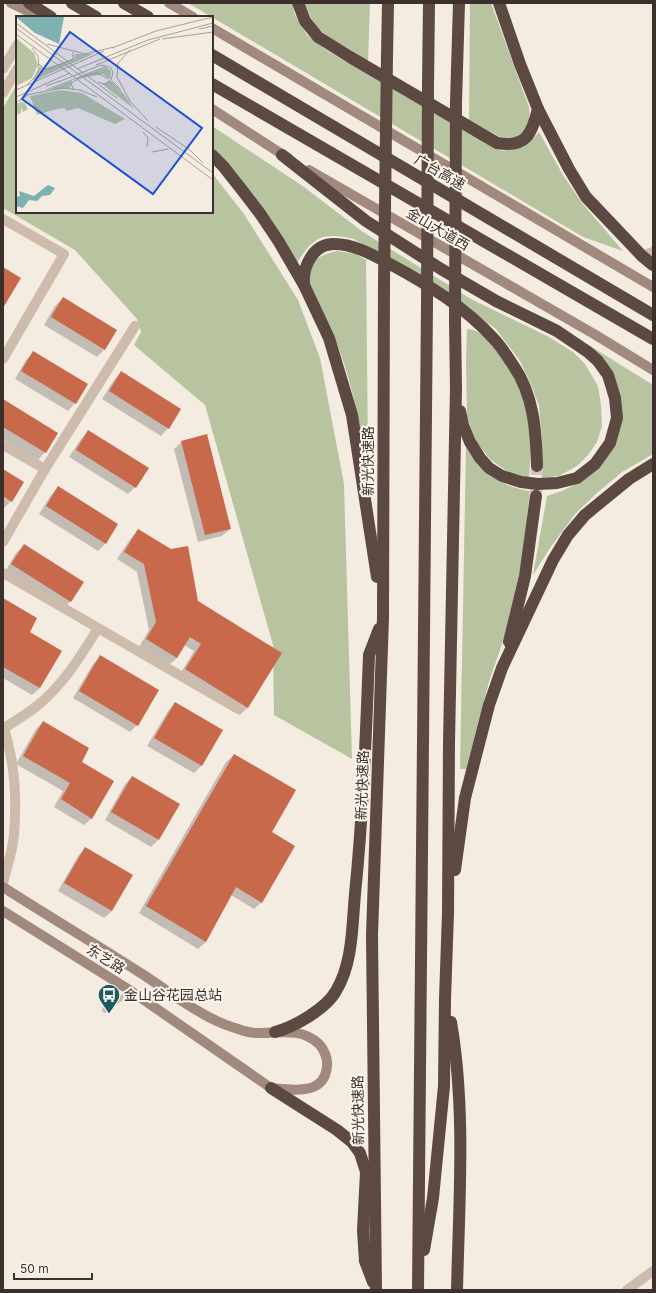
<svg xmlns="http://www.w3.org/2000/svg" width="656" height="1293" font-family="Inter,'Noto Sans SC',sans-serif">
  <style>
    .green { fill: #b8c4a0 }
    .shadow { fill: #0003 }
    .building { fill: #c8694b }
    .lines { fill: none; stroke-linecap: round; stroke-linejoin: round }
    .highway-tunnel { stroke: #cfc6bd; stroke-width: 12; stroke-dasharray: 12 6; stroke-linecap: butt }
    .lane { stroke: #cdbbac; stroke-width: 5.5 }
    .street { stroke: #cdbbac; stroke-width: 10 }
    .secondary { stroke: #a18a7d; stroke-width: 10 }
    .highway { stroke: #5c4a42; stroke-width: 12 }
    .highway-bridge { stroke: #5c4a42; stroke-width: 12 }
    .labels { text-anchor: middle; stroke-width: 4; stroke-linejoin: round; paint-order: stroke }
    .street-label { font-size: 14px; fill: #3b302b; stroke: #fbf5ee }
    .poi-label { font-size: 14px; fill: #3b302b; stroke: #fbf5ee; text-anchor: start }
    .inset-road { fill: none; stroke: #aaa098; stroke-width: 1 }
    .view { fill: #1d4ed8; fill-opacity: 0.15; stroke: #1d4ed8; stroke-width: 2 }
    .inset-edge { fill: none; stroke: #3b302b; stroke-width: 2 }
  </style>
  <rect width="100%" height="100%" fill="#f4ebe1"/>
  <!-- green -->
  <g class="green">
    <path d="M188 3H292L294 13 307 35 326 50 502 151C522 148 526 147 539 132L563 175 582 203 623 251 583 237Z"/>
    <path d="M304 3H370L368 62 329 38 314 24Z"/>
    <path d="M470 3H491L529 107 530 121 524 132 515 137 502 138 469 120Z"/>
    <path d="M17 84V212H212V173L244 214 298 300 320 358 344 484 352 759 274 715 273 645 205 405 134 345 141 332 137 319 75 250 3 208V108Z"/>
    <path d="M212 126 304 187 363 232 471 299 549 337 573 352 585 364 598 386 601 405 602 426 597 442 588 455 577 466 559 476 542 478V439L539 406 531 384 520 361 496 329 471 311 354 239C324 232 313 236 297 263L241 181 212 149Z"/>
    <path d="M337 251 356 254 366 260 368 456 362 457C361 444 360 432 358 420 353 390 343 358 332 330 325 314 309 293 309 277 310 258 322 255 337 251Z"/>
    <path d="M467 329C470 329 474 330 476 331 482 334 488 341 492 346 511 368 526 396 530 426 532 443 530 461 529 478L508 472 491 460 477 443 467 417 466 361Z"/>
    <path d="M592 347 653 385V454L622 472 597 493 575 514 550 548 533 575 547 496 562 491 574 485 589 473 613 429 608 384Z"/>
    <path d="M466 447C470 453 473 460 478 465 493 480 510 488 530 491L522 562 505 635 489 682 466 769H460Z"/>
  </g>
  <!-- shadow -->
  <g class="shadow">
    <path d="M63 298 104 350 97 357 44 325 55 306Z"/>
    <path d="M34 352 75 403 68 411 15 379 26 360Z"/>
    <path d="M121 373 168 428 161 436 102 399 114 380Z"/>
    <path d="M3 401 45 452 38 460 3 439Z"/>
    <path d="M89 431 135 487 128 494 69 457 81 439Z"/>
    <path d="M182 442 230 529 222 536 198 542 174 449Z"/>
    <path d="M3 470 11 501 4 508H3Z"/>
    <path d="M58 488 117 525 105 544 98 551 39 514 51 495Z"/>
    <path d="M138 530 197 602 248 707 240 715 179 676 194 651 184 645 177 658 169 665 139 647 149 630 137 572 117 559 131 538Z"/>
    <path d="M24 546 71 601 63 609 5 572 16 553Z"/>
    <path d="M3 600 28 633 40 688 32 695 3 678Z"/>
    <path d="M100 657 137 725 130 732 73 698 93 664Z"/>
    <path d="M175 703 221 730 201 766 194 773 147 746 168 711Z"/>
    <path d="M43 722 80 763 92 818 84 825 54 807 63 791 16 764 36 729Z"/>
    <path d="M234 755 270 833 262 902 254 909 231 895 206 942 198 949 139 913 226 762Z"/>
    <path d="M132 777 158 840 151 847 105 820 125 784Z"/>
    <path d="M85 848 112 911 104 918 58 891 78 856Z"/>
  </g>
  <!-- building -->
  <g class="building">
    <path d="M3 267 21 278 3 308Z"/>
    <path d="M63 297 117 330 105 350 51 317Z"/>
    <path d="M33 351 88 384 76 404 21 371Z"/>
    <path d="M121 371 181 409 169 429 109 391Z"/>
    <path d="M3 399 58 433 46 453 3 427Z"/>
    <path d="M88 430 149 468 136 488 76 450Z"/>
    <path d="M207 434 231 529 205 535 181 441Z"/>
    <path d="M3 469 24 482 12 502 3 496Z"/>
    <path d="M58 486 118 524 106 544 46 506Z"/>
    <path d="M138 529 171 549 188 546 198 601 282 653 248 708 185 669 201 644 190 637 177 658 146 639 156 622 144 564 124 552Z"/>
    <path d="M24 544 84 582 71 602 11 564Z"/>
    <path d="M3 598 37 618 30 632 62 651 40 688 3 667Z"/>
    <path d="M100 655 159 690 138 726 79 691Z"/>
    <path d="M175 702 223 730 202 766 154 738Z"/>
    <path d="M43 721 89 748 82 762 114 781 92 819 61 799 70 783 23 756Z"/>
    <path d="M234 754 296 790 272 832 295 846 262 903 236 887 206 942 146 906Z"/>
    <path d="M132 776 180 804 159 840 111 812Z"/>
    <path d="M85 847 133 875 112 911 64 883Z"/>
  </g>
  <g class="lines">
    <!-- highway-tunnel -->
    <path class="highway-tunnel" d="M536 493 537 466"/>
    <!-- lane -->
    <path class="lane" d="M105 1010 131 991"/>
    <!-- street -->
    <g class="street">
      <path d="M3 69 17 45"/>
      <path d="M3 93 17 69"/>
      <path d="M3 219 64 254 3 359"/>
      <path d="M642 256 653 252"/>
      <path d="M3 445 45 469"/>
      <path d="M3 542 45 469 135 326"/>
      <path d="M3 573 238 709"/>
      <path d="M3 726C15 761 17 798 14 834 13 850 7 867 3 883"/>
      <path d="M4 728C15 721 27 714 37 706 63 685 81 656 98 628"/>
      <path d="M627 1290 653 1271"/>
    </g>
    <!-- secondary -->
    <g class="secondary">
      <path d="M11 3 40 17"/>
      <path d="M169 3 193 17"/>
      <path d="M212 28 653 287"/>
      <path d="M212 109 288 158"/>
      <path d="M309 170 594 334 653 370"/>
      <path d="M3 887C48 916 94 943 139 972 168 990 200 1017 232 1027 239 1029 248 1033 256 1033 279 1034 299 1026 319 1044 324 1049 328 1059 327 1066 325 1096 292 1090 271 1088L131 991 3 911"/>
    </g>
    <!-- highway -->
    <g class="highway">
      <path d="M29 3 51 17"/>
      <path d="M72 3 96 17"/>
      <path d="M124 3 148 17"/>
      <path d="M298 3 305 21 318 37 350 57 497 143C526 148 532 134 538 109"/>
      <path d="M499 3 520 64 538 109 569 169 586 197 642 256 653 265"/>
      <path d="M212 55 653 315"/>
      <path d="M387 56 388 3"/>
      <path d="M212 84 653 339"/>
      <path d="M428 86 429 3"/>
      <path d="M456 102 459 3"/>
      <path d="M212 155 223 166 242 190 261 215 279 242 304 285 329 338 352 415 377 577"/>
      <path d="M282 155 366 221 441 269 496 301 557 331 588 352 598 361 608 375 615 398 617 418 610 443 595 464 577 478 557 483 538 484 521 482 502 476 489 468 480 458 470 442 463 425 460 411"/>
      <path d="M304 285C303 274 305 266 311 257 316 249 324 244 334 244 354 244 373 255 390 264 427 284 465 307 493 338 501 346 507 356 513 365 534 395 536 431 537 466"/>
      <path d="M509 642 525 576 536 496"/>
      <path d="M455 870 465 798 489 705 502 668 553 560 568 535 585 515 629 479 653 464"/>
      <path d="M451 1022C466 1110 459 1201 457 1290"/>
      <path d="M275 1032C294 1027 326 1009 336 991 353 963 352 926 355 894 363 815 366 735 369 655L379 629"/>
      <path d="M271 1088 337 1130 352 1142 360 1153 366 1172 363 1230 365 1261 373 1282"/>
      <path d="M424 1250 433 1198 444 1086 445 999 448 913 449 743 456 388 455 321"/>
      <path d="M376 1290 372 935 383 618 384 281"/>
      <path d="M418 1290 427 303"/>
    </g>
    <!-- highway-bridge -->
    <g class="highway-bridge">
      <path d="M384 281 387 56"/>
      <path d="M427 303 428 86"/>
      <path d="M455 321 456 102"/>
    </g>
  </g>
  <!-- icons -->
  <defs>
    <g id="bus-pin" transform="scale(1.15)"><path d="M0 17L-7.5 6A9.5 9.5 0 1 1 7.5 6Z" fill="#1f5a5e" stroke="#fbf5ee"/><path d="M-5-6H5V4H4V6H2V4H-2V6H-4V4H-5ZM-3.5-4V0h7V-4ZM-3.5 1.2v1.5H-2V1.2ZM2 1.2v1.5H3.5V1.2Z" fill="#fff"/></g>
  </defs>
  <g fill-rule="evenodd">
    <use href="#bus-pin" x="109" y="995"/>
  </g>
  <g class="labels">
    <!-- street labels -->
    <g class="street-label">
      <text transform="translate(440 172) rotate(30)" y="5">广台高速</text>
      <text transform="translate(438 229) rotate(30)" y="5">金山大道西</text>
      <text transform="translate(368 461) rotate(-90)" y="5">新光快速路</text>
      <text transform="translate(362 785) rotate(-88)" y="5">新光快速路</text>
      <text transform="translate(106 959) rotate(32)" y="5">东艺路</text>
      <text transform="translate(358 1110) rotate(-91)" y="5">新光快速路</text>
    </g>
    <!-- poi labels -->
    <g class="poi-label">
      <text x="124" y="1000">金山谷花园总站</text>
    </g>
  </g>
  <!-- overview -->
  <g transform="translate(16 16)">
    <rect width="197" height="197" fill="#f4ebe1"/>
    <path d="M0 22 18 37 22 49 16 62 0 70ZM59 38H77L17 65 24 50 27 53 58 43ZM89 50 95 55 94 63 87 58 56 64 54 72 29 74ZM95 65 108 78 118 93 86 68ZM45 74 66 77 109 103 99 108 62 92 51 95 48 92 37 94 21 99 14 80ZM5 86 9 87 12 93 7 96 5 91V97L0 99V88Z" fill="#b8c4a0"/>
    <path d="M0 1H48L43 28 19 17ZM32 169 39 172 34 179 26 180 21 185 13 184 7 192 0 190V181L4 180 3 175 18 180Z" fill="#7fb0b2"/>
    <path class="inset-road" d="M0 7 101 82M0 12 197 157M183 13 197 10M0 18 197 164M146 23 197 16M31 28 69 38 98 31M96 32 140 15 197 1M114 34 102 47 101 61 114 85 132 105M23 48 28 53H33L57 43V36M80 49 144 23M61 53 132 24 197 7M96 65 105 74M42 66 85 49 94 51 97 56 95 64 89 68 82 66M10 70 18 62 23 53 22 40 16 32M30 70 44 65M57 73 55 67 68 60 81 57 93 63M0 74 88 35M10 79 47 72 64 74 81 81M0 81 54 57M0 87 13 78M140 111 174 134 187 147M127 116 132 122 131 131M136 136 152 133"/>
    <path class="view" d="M54 16 186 112 137 178 6 83Z"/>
    <rect width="197" height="197" class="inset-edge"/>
  </g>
  <!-- border -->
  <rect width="656" height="1293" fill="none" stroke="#3b302b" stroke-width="8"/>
  <!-- scale -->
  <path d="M14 1273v6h78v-6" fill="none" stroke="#3b302b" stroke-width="2"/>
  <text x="20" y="1273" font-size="12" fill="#3b302b" stroke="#fbf5ee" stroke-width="3" paint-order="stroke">50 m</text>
</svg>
